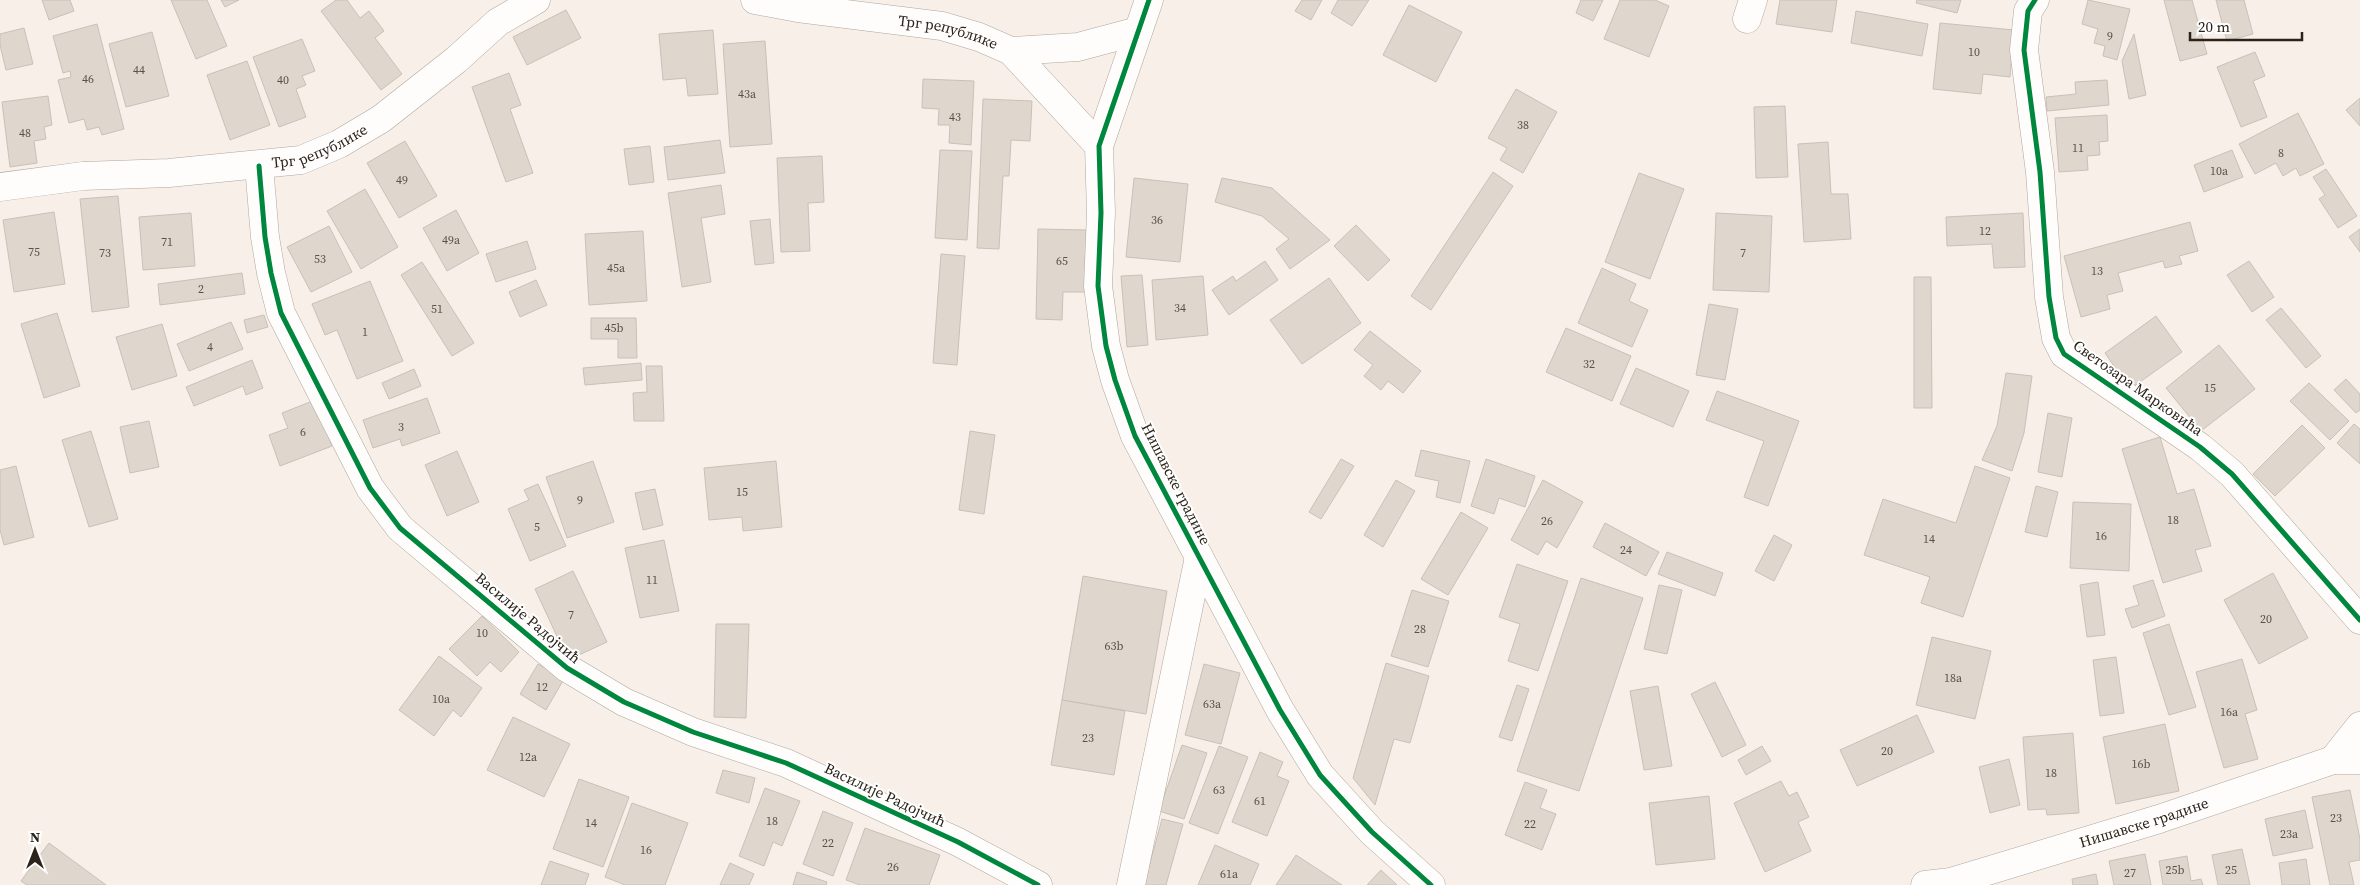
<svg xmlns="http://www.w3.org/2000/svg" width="2360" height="885" font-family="'Source Serif 4',serif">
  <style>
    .building { fill: #dfd7ce; stroke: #c8c1b9 }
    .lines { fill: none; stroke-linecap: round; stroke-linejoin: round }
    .minor-casing { stroke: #aea79f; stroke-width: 29 }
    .minor { stroke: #fefdfc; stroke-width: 28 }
    .cycleway-casing { stroke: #fff; stroke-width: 8 }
    .cycleway { stroke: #00873e; stroke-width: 5 }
    .labels { text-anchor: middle; stroke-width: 4; stroke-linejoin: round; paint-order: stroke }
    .number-label { font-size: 12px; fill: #5a5249 }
    .street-label { font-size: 15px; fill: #2b231a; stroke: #fff }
  </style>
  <rect width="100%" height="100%" fill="#f8f0e8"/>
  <!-- building -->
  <g class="building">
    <path d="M42 0H70L74 11 49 20Z"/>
    <path d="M171 0H207L227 46 196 59Z"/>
    <path d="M221 0H239L225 7Z"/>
    <path d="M336 0H347L360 18 369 11 384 31 375 38 402 74 381 90 321 11Z"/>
    <path d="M1302 0H1322L1311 20 1295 11Z"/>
    <path d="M1338 0H1369L1352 26 1331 13Z"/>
    <path d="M1581 0H1603L1593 21 1576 13Z"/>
    <path d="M1620 0H1655L1669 6 1649 57 1604 39Z"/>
    <path d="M1780 0H1837L1832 32 1776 24Z"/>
    <path d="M1917 0H1961L1957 13 1916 3Z"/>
    <path d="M2088 0 2130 9 2117 60 2103 56 2105 46 2094 43 2098 29 2082 24Z"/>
    <path d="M2164 0H2192L2207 54 2180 61Z"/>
    <path d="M2216 0H2244L2253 34 2227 41Z"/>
    <path d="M1409 5 1462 32 1436 82 1383 55Z"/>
    <path d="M566 10 581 38 527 65 513 37Z"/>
    <path d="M1856 11 1928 24 1922 56 1851 43Z"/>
    <path d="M1940 23 2014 30 2010 77 1983 74 1981 94 1933 89Z"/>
    <path d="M97 24 124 129 102 135 99 127 87 130 84 119 69 123 58 80 71 77 70 71 63 73 53 36Z"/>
    <path d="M24 28 33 64 6 70 0 45V34Z"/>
    <path d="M713 30 718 94 688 96 686 78 663 80 659 34Z"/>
    <path d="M152 32 169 96 126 107 109 44Z"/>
    <path d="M2134 34 2146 95 2129 99 2122 61Z"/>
    <path d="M302 39 315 71 302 76 306 85 296 89 306 117 279 127 253 57Z"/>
    <path d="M765 41 772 144 730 147 723 44Z"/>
    <path d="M2255 52 2265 76 2253 81 2267 117 2241 127 2217 67Z"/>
    <path d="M247 61 270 125 230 140 207 75Z"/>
    <path d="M509 73 521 105 510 109 533 173 506 182 472 87Z"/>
    <path d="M923 79 974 81 971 145 949 143 950 125H938L939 109 922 108Z"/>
    <path d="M2107 80 2109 105 2047 111 2046 97 2076 94 2075 82Z"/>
    <path d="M1516 89 1557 112 1523 173 1500 160 1507 148 1488 138Z"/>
    <path d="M48 96 52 125 44 127 46 139 34 141 37 163 10 167 2 102Z"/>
    <path d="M2360 98V126L2346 110Z"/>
    <path d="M983 99 1032 101 1030 141 1011 140 1009 176H1003L999 249 977 248Z"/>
    <path d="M1785 106 1788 177 1756 178 1754 107Z"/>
    <path d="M2298 113 2324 164 2300 176 2296 168 2283 176 2276 163 2255 174 2239 144Z"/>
    <path d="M2107 115 2108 141 2099 142 2100 155 2087 156 2088 170 2059 172 2055 118Z"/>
    <path d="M720 140 725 173 668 180 664 147Z"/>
    <path d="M405 141 437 196 399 218 367 163Z"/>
    <path d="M1828 142 1831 194H1848L1851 239 1804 242 1798 144Z"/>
    <path d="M650 146 654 182 629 185 624 149Z"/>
    <path d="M940 150 972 151 967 240 935 238Z"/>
    <path d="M2232 150 2243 177 2204 192 2194 165Z"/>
    <path d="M822 156 824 202 808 203 810 251 781 252 777 158Z"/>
    <path d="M2326 169 2357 216 2338 228 2319 199 2325 195 2313 177Z"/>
    <path d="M1493 172 1513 186 1431 310 1411 296Z"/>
    <path d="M1639 173 1684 189 1650 279 1605 262Z"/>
    <path d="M1134 178 1188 184 1180 262 1126 257Z"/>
    <path d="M1222 178 1272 188 1330 240 1290 269 1276 249 1289 239 1262 216 1215 202Z"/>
    <path d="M721 185 725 214 701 218 711 282 682 287 668 193Z"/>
    <path d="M365 189 398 247 361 269 327 211Z"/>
    <path d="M118 196 129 307 92 312 80 199Z"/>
    <path d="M456 210 479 253 447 271 423 228Z"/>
    <path d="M54 212 65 284 14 292 3 220Z"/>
    <path d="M191 213 195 266 143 270 139 217Z"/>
    <path d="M1716 213 1772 216 1769 292 1713 290Z"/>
    <path d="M2023 213 2025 267 1994 268 1992 244 1947 246 1946 217Z"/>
    <path d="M770 219 774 263 755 265 750 221Z"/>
    <path d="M2190 222 2198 251 2179 256 2182 264 2165 268 2163 261 2118 273 2123 291 2107 295 2110 309 2081 317 2064 256Z"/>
    <path d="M1356 225 1390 260 1368 281 1334 246Z"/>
    <path d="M329 226 352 272 311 292 287 247Z"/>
    <path d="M1038 229 1088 230 1087 292H1063L1062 320 1036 319Z"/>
    <path d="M2360 229V252L2349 237Z"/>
    <path d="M643 231 647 301 589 305 585 234Z"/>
    <path d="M527 241 536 269 496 282 486 254Z"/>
    <path d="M941 254 965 256 957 365 933 363Z"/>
    <path d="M1265 261 1278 280 1229 315 1212 290 1233 276 1236 281Z"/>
    <path d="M2249 261 2274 297 2252 312 2227 275Z"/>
    <path d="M422 262 474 343 452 356 401 275Z"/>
    <path d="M1602 268 1636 284 1629 301 1648 310 1632 347 1578 323Z"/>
    <path d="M242 273 245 294 160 305 158 284Z"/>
    <path d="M1142 275 1148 345 1127 347 1121 276Z"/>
    <path d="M1203 276 1208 335 1156 340 1152 280Z"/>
    <path d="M1914 277H1931L1932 408H1914Z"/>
    <path d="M1329 278 1361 323 1302 364 1270 320Z"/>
    <path d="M536 280 547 305 520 317 509 292Z"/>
    <path d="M370 281 403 361 357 379 337 330 325 335 312 304Z"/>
    <path d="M1709 304 1738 309 1725 380 1696 375Z"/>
    <path d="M2281 308 2321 356 2306 368 2266 320Z"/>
    <path d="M57 313 80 386 44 398 21 324Z"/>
    <path d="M264 315 268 327 247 333 244 320Z"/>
    <path d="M2156 316 2182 352 2130 389 2105 353Z"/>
    <path d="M591 318H636L637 358H618V339H591Z"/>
    <path d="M231 322 243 349 189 371 177 344Z"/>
    <path d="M162 324 177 376 132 390 116 337Z"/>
    <path d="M1566 328 1631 356 1612 401 1546 372Z"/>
    <path d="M1370 331 1421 371 1403 393 1388 381 1381 390 1364 376 1373 365 1354 350Z"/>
    <path d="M2219 345 2255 389 2201 431 2166 388Z"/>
    <path d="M252 360 263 388 246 395 243 386 194 406 186 387Z"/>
    <path d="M641 363 642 380 585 385 583 368Z"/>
    <path d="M646 366H662L664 421H634L633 393 647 392Z"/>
    <path d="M1636 368 1689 391 1673 427 1620 404Z"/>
    <path d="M414 369 421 386 389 399 382 383Z"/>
    <path d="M2006 373 2032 376 2024 433 2012 471 1982 460 1997 426Z"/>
    <path d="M2346 379 2360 394V410L2356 413 2334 390Z"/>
    <path d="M2309 383 2349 421 2330 440 2290 401Z"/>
    <path d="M1717 391 1799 421 1768 506 1744 497 1764 441 1706 420Z"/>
    <path d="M427 398 440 433 402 446 400 439 373 448 363 420Z"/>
    <path d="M315 400 332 446 280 466 269 435 288 428 282 413Z"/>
    <path d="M2048 413 2072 418 2062 477 2038 472Z"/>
    <path d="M149 421 159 467 130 473 120 427Z"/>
    <path d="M2354 424 2360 429V464L2337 443Z"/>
    <path d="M2302 425 2325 448 2275 496 2253 474Z"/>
    <path d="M91 431 118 519 89 527 62 440Z"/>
    <path d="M970 431 995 435 984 514 959 510Z"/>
    <path d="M2160 437 2177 494 2194 489 2211 546 2195 550 2202 571 2163 583 2122 449Z"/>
    <path d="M1421 450 1470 461 1460 503 1436 497 1439 481 1415 476Z"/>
    <path d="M457 451 479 502 447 516 425 465Z"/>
    <path d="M1341 459 1354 466 1321 519 1309 512Z"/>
    <path d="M1486 459 1535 476 1525 507 1499 498 1494 514 1471 506Z"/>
    <path d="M593 461 614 522 567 538 546 477Z"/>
    <path d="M776 461 782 527 743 531 742 517 709 520 704 468Z"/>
    <path d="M16 466 34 537 4 545 0 530V470Z"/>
    <path d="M1975 466 2010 478 1963 617 1921 603 1930 577 1864 555 1883 499 1956 523Z"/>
    <path d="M1396 480 1415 491 1383 547 1364 535Z"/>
    <path d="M1543 480 1583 502 1557 548 1546 541 1538 555 1511 540Z"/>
    <path d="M538 484 566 546 530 561 508 509 529 500 524 490Z"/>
    <path d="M2036 486 2058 492 2047 537 2025 532Z"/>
    <path d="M655 489 663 525 643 530 635 493Z"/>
    <path d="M2073 502 2131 504 2129 571 2070 568Z"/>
    <path d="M1461 512 1488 528 1448 595 1421 579Z"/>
    <path d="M1605 523 1659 552 1646 576 1593 547Z"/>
    <path d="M1774 535 1792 545 1774 581 1755 571Z"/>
    <path d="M664 540 679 611 640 618 625 548Z"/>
    <path d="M1667 552 1723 573 1715 596 1658 574Z"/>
    <path d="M1517 564 1568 581 1538 671 1508 661 1520 624 1499 617Z"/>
    <path d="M573 571 607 642 568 660 535 589Z"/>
    <path d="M2273 573 2308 638 2259 664 2224 600Z"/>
    <path d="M1083 576 1167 591 1146 714 1062 700Z"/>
    <path d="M1581 578 1643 598 1579 791 1517 771Z"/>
    <path d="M2153 580 2165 616 2132 628 2125 609 2139 605 2133 586Z"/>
    <path d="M2098 582 2105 635 2087 637 2080 585Z"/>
    <path d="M1659 585 1682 590 1667 654 1644 649Z"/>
    <path d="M1412 590 1449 601 1428 667 1391 656Z"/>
    <path d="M482 616 519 652 501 672 490 662 477 676 449 649Z"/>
    <path d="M716 624H749L746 718 714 717Z"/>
    <path d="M2169 624 2196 707 2169 715 2143 633Z"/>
    <path d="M1932 637 1991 651 1975 719 1916 705Z"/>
    <path d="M439 656 482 688 461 717 453 710 434 736 399 710Z"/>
    <path d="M2116 657 2124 713 2100 716 2093 660Z"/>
    <path d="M2242 659 2257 710 2245 714 2258 759 2224 768 2196 672Z"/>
    <path d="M1386 663 1429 676 1410 743 1394 739 1375 805 1353 778Z"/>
    <path d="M538 664 564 679 546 710 520 694Z"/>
    <path d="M1204 664 1240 673 1221 744 1185 735Z"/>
    <path d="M1715 682 1746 745 1722 757 1691 694Z"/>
    <path d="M1517 685 1529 689 1512 741 1499 737Z"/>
    <path d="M1658 686 1672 766 1644 770 1630 691Z"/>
    <path d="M1062 700 1125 711 1114 775 1051 765Z"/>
    <path d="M1917 715 1934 752 1857 786 1840 750Z"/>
    <path d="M513 717 570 744 544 797 487 770Z"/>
    <path d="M2165 724 2179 791 2116 804 2103 737Z"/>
    <path d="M2073 733 2079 813 2047 815 2046 809 2028 810 2023 737Z"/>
    <path d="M1182 745 1207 753 1184 819 1159 811Z"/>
    <path d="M1219 746 1248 757 1218 834 1189 823Z"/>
    <path d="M1762 746 1771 761 1746 775 1738 760Z"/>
    <path d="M1260 752 1283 762 1277 776 1289 781 1267 836 1232 822Z"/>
    <path d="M2009 759 2020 805 1990 813 1979 767Z"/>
    <path d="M723 770 755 778 749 803 716 793Z"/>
    <path d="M579 779 629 797 603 867 553 849Z"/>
    <path d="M1781 781 1789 796 1797 792 1809 817 1798 822 1811 851 1765 872 1734 803Z"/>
    <path d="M1525 782 1547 790 1540 808 1556 814 1542 850 1505 835Z"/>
    <path d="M765 788 800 801 782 846 773 842 764 866 739 856Z"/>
    <path d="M2350 790 2360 839V860L2349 862 2354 885H2330L2312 797Z"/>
    <path d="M1709 796 1715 859 1656 865 1649 803Z"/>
    <path d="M632 803 688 823 665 885H625L605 877Z"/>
    <path d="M2305 810 2313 848 2273 856 2265 819Z"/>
    <path d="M823 811 853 823 833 876 803 864Z"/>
    <path d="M1162 819 1183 824 1166 885H1144Z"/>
    <path d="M865 828 940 855 929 885H860L846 880Z"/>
    <path d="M49 843 106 885H27L21 881Z"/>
    <path d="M1215 845 1259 864 1250 885H1198Z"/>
    <path d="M2242 849 2250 885H2218L2212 855Z"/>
    <path d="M2145 854 2151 885H2114L2109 861Z"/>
    <path d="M1296 855 1342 885H1276Z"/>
    <path d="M2187 856 2191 881 2201 879 2203 885H2163L2159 861Z"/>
    <path d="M2306 859 2310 885H2282L2279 863Z"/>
    <path d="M550 861 589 874 585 885H541Z"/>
    <path d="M730 863 754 874 749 885H720Z"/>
    <path d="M1381 870 1397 885H1367Z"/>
    <path d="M797 872 827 882 826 885H793Z"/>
    <path d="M2096 874 2098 885H2073L2072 879Z"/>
  </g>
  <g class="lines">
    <!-- minor casing -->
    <g class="minor-casing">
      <g id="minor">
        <path id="s1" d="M755 0 798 8 942 26 979 37 1011 51 1099 146"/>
        <path d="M1149 0 1099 146 1101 213 1098 286 1106 346 1115 380 1135 436 1280 710 1320 775 1372 832 1431 885"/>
        <path d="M2035 0 2028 11 2024 50 2040 172 2049 297 2056 338 2064 354 2200 447 2232 474 2360 620"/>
        <path d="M1747 19 1753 0"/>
        <path d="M1011 51 1078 47 1138 31"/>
        <path d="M259 166 265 237 271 273 281 313 370 488 400 528 567 668 624 702 693 732 786 763 958 842 1038 885"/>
        <path id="s2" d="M0 187 83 176 169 173 301 160 339 144 381 119 456 60 498 22 536 0"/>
        <path d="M2333 760 2360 726"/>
        <path d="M1131 885 1199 557"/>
        <path id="s3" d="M1925 885 1951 882 2159 819 2333 760H2360"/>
      </g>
    </g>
    <!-- minor -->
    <use href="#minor" class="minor"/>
    <!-- cycleway casing -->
    <g class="cycleway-casing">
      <g id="cycleway">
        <path d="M1149 0 1099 146 1101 213 1098 286 1106 346 1115 380 1135 436 1280 710 1320 775 1372 832 1431 885"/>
        <path d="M2035 0 2028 11 2024 50 2040 172 2049 297 2056 338 2064 354 2200 447 2232 474 2360 620"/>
        <path d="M259 166 265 237 271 273 281 313 370 488 400 528 567 668 624 702 693 732 786 763 958 842 1038 885"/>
      </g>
    </g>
    <!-- cycleway -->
    <use href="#cycleway" class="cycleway"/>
  </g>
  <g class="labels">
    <!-- number labels -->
    <g class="number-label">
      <text x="2110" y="40">9</text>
      <text x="1974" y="56">10</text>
      <text x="139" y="74">44</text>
      <text x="88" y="83">46</text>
      <text x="283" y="84">40</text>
      <text x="747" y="98">43a</text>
      <text x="955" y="121">43</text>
      <text x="1523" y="129">38</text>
      <text x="25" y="137">48</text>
      <text x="2078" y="152">11</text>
      <text x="2281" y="157">8</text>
      <text x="2219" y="175">10a</text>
      <text x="402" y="184">49</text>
      <text x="1157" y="224">36</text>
      <text x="1985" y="235">12</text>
      <text x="451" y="244">49a</text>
      <text x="167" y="246">71</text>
      <text x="34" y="256">75</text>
      <text x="105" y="257">73</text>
      <text x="1743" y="257">7</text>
      <text x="320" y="263">53</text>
      <text x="1062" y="265">65</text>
      <text x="616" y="272">45a</text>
      <text x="2097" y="275">13</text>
      <text x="201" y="293">2</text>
      <text x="1180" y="312">34</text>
      <text x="437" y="313">51</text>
      <text x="614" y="332">45b</text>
      <text x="365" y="336">1</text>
      <text x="210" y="351">4</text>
      <text x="1589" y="368">32</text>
      <text x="2210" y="392">15</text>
      <text x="401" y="431">3</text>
      <text x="303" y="436">6</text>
      <text x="742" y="496">15</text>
      <text x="580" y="504">9</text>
      <text x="2173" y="524">18</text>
      <text x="1547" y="525">26</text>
      <text x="537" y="531">5</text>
      <text x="2101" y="540">16</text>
      <text x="1929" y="543">14</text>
      <text x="1626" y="554">24</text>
      <text x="652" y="584">11</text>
      <text x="571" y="619">7</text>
      <text x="2266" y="623">20</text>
      <text x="1420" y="633">28</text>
      <text x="482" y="637">10</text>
      <text x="1114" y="650">63b</text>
      <text x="1953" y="682">18a</text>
      <text x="542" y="691">12</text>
      <text x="441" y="703">10a</text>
      <text x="1212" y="708">63a</text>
      <text x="2229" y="716">16a</text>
      <text x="1088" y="742">23</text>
      <text x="1887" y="755">20</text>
      <text x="528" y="761">12a</text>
      <text x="2141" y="768">16b</text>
      <text x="2051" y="777">18</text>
      <text x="1219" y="794">63</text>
      <text x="1260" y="805">61</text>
      <text x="2336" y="822">23</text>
      <text x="772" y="825">18</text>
      <text x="591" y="827">14</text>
      <text x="1530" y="828">22</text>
      <text x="2289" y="838">23a</text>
      <text x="828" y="847">22</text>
      <text x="646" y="854">16</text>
      <text x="893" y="871">26</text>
      <text x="2175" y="874">25b</text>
      <text x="2231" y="874">25</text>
      <text x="2130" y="877">27</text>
      <text x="1229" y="878">61a</text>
    </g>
    <!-- street labels -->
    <g class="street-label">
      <text dy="5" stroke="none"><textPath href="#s1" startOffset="196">Трг републике</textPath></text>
      <text dy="5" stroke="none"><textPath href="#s2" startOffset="324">Трг републике</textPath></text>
      <text transform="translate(2138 388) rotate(35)" y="5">Светозара Марковића</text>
      <text transform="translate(1176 484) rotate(63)" y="5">Нишавске градине</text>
      <text transform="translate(528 618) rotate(40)" y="5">Василије Радојчић</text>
      <text transform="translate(885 795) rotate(25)" y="5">Василије Радојчић</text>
      <text dy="5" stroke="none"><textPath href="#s3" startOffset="228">Нишавске градине</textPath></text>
    </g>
  </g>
  <!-- north arrow -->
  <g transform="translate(35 850)" stroke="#ffffff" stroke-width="4" paint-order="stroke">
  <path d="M0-4L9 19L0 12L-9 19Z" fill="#2b231a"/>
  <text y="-8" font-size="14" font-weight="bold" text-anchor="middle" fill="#2b231a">N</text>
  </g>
  <!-- scale -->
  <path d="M2190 32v8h112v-8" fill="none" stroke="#2b231a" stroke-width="2.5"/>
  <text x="2198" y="32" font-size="15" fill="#2b231a" stroke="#ffffff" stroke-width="4" paint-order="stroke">20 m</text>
</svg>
